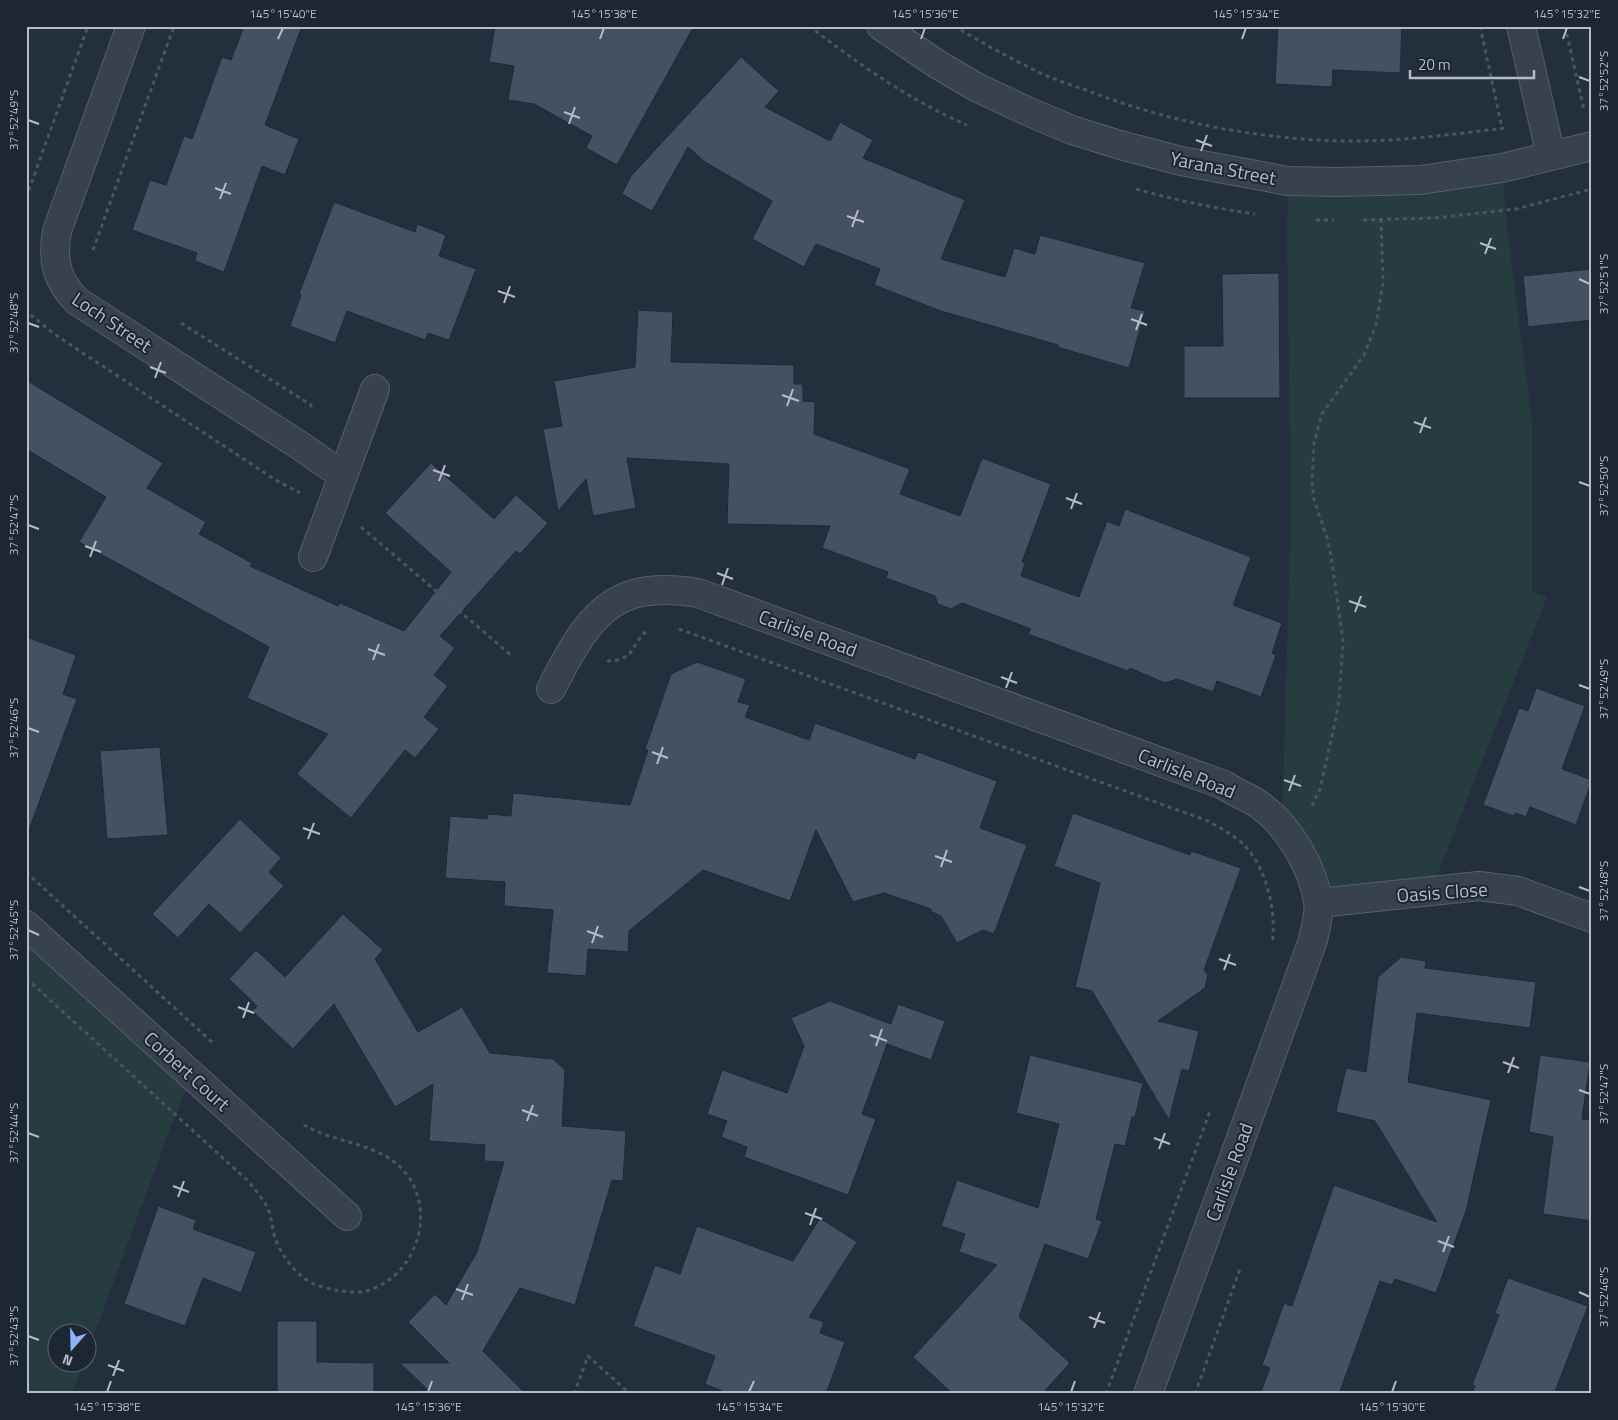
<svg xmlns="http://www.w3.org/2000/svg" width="1618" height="1420" font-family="'Titillium Web',sans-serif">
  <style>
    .green { fill: #263c3f }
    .building { fill: #455162; stroke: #1f2835 }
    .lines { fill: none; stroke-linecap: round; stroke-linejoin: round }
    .street-casing { stroke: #565f6c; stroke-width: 30 }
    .path { stroke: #44595c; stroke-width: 3; stroke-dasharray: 4 4; stroke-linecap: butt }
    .street { stroke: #38414e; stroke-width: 28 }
    .ticks { fill: none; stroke: #b4bcc9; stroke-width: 2 }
    .labels { text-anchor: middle; stroke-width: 4; stroke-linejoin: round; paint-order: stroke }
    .street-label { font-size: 19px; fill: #b4bcc9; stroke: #1d2633 }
    .neatline { fill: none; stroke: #b4bcc9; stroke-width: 2 }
    .ticks-label { font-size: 12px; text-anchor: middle; fill: #b4bcc9 }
  </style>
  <rect width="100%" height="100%" fill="#242f3e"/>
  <!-- green -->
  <g class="green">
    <path d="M1502 168 1507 226 1532 422V591L1547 597 1431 891 1319 903 1282 825 1291 510 1287 237 1288 181Z"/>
    <path d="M26 925 192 1075 171 1126 88 1351V1332H58V1362L83 1363 72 1394H26Z"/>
  </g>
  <!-- building -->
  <g class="building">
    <path d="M244 26H302L265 125 299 139 285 175 262 166 224 272 195 261 197 253 132 230 150 180 166 185 184 136 192 139 222 57 231 60Z"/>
    <path d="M495 26H694L617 165 586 148 592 136 534 104 508 100 514 66 489 62Z"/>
    <path d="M1278 26H1402L1400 73 1333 70 1332 87 1275 84Z"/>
    <path d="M741 57 779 91 765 107 830 141 840 122 873 140 863 158 965 200 941 259 1005 277 1014 248 1035 254 1040 235 1145 263 1131 308 1145 311 1129 368 1057 347 1058 345 941 311 874 285 880 269 816 244 804 267 752 239 772 201 705 162 688 147 652 211 622 194 631 176Z"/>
    <path d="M334 202 415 232 417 224 446 235 439 256 476 269 449 340 428 333 425 340 347 311 335 343 290 326 301 295 299 294Z"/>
    <path d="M1592 269V320L1528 327 1523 276Z"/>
    <path d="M1279 273 1280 398H1184V346H1223L1222 274Z"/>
    <path d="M638 310 673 312 671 362 794 365V384H803V401L815 402 814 434 910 469 900 494 960 516 982 458 1051 484 1022 562 1025 563 1021 576 1079 597 1107 521 1119 526 1125 509 1251 557 1233 605 1282 623 1272 653 1276 655 1261 697 1217 681 1213 692 1177 679 1165 683 1130 668 1128 671 1028 634 1031 629 962 603 951 609 938 604 935 596 886 578 888 572 822 548 830 526 727 524 729 464 627 458 636 508 593 516 586 479 558 511 543 429 562 426 554 381 635 367Z"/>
    <path d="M26 380 163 463 147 488 206 522 199 534 252 563 250 566 338 606 340 603 404 631 451 572 385 513 431 463 494 519 516 495 548 523 520 554 516 551 440 636 455 648 434 675 448 686 424 717 439 729 415 758 405 750 351 818 297 774 328 734 247 698 269 647 79 542 106 497 26 449Z"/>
    <path d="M26 637 76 655 63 694 77 699 30 827 26 826Z"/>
    <path d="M697 662 746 679 738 702 750 705 745 717 809 740 815 723 915 759 918 752 997 781 980 828 1027 845 994 934 983 930 957 943 941 916 930 911 931 909 884 893 853 902 816 830 790 901 703 870 629 931 628 952 588 949 586 976 547 973 553 910 504 906 505 882 445 878 450 816 487 819 488 814 511 816 513 793 630 805 648 750 645 749 671 674Z"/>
    <path d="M1536 688 1585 706 1562 769 1592 780 1576 825 1530 807 1526 817 1515 813 1514 816 1483 805 1519 708 1528 711Z"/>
    <path d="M160 747 168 835 107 839 100 751Z"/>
    <path d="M1073 813 1190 855 1191 851 1241 868 1204 970 1208 975 1205 988 1158 1021 1199 1031 1189 1071 1182 1069 1169 1120 1092 991 1075 987 1100 883 1054 866Z"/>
    <path d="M240 819 281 858 269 872 284 886 240 933 209 904 178 938 152 914Z"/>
    <path d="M343 914 383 950 375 959 418 1032 462 1007 490 1053 553 1059 565 1070 562 1126 626 1131 623 1181 612 1180 575 1305 520 1288 483 1351 526 1394H432L400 1363H449L408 1322 435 1294 446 1305 477 1252 504 1162 484 1161 485 1145 429 1141 433 1084 395 1107 334 1004 293 1049 252 1011 257 1006 229 979 256 950 285 977Z"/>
    <path d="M1401 957 1426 961 1425 968 1536 982 1530 1028 1417 1013 1408 1082 1491 1100 1466 1211 1436 1293 1395 1279 1392 1285 1380 1281 1339 1394H1260L1270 1368 1262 1365 1284 1303 1292 1306 1334 1185 1437 1222 1375 1121 1336 1112 1346 1068 1366 1072 1378 977Z"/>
    <path d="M830 1001 891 1024 898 1004 945 1021 931 1060 887 1044 862 1114 876 1119 848 1195 744 1157 747 1147 721 1137 727 1121 707 1114 722 1070 787 1093 804 1046 791 1018Z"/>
    <path d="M1030 1055 1143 1083 1135 1117H1132L1125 1146 1115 1144 1096 1219 1102 1221 1088 1259 1045 1244 1019 1317 1070 1363 1042 1394H953L913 1357 997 1265 959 1252 965 1234 941 1226 957 1180 1038 1208 1059 1124 1016 1113Z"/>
    <path d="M1540 1055 1590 1062 1582 1119 1592 1120V1221L1543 1214 1553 1137 1529 1132Z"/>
    <path d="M158 1206 196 1220 193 1229 256 1252 241 1293 203 1278 185 1326 124 1304Z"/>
    <path d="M820 1218 857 1242 809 1317 824 1322 820 1333 845 1342 826 1394H730L705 1384 715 1356 633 1326 655 1265 680 1274 697 1226 793 1261Z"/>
    <path d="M1508 1278 1588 1306 1554 1394H1472L1475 1386 1472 1385 1499 1315 1495 1313Z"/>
    <path d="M277 1321H317V1362L374 1363V1394H277Z"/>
  </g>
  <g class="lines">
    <!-- street casing -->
    <g class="street-casing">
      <g id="street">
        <path d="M131 26 57 231C52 260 56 280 77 301L302 447 342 475"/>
        <path d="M881 26 937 64 978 88 1027 111 1072 130 1120 145 1181 161 1288 181 1338 182 1420 180 1502 168 1592 146"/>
        <path d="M1521 26 1551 156"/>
        <path d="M313 557 375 389"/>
        <path d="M551 689C587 619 610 578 698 593L1224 785C1235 793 1249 797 1261 806 1289 827 1313 867 1318 902 1320 914 1315 929 1313 940L1148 1394"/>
        <path d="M1319 903 1479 886 1518 891 1592 918"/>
        <path d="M26 925 347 1216"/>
      </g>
    </g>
    <!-- path -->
    <g class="path">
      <path d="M809 26C856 62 912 102 967 125"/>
      <path d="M954 26C984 44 1015 61 1047 76 1060 81 1073 86 1086 90 1168 122 1256 139 1344 141 1395 142 1455 134 1506 128"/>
      <path d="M1480 26 1502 128"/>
      <path d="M1565 26 1584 110"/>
      <path d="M1136 189C1175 200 1214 208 1255 214"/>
      <path d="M26 198 88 26"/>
      <path d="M1316 220H1334"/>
      <path d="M1363 220 1434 218 1516 209 1592 189"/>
      <path d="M93 250 174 26"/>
      <path d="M26 308 31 315 54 334 274 479 300 493"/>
      <path d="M181 323 311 405V410"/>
      <path d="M361 527 512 656"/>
      <path d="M679 629 1208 821C1220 828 1236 836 1246 847 1267 870 1277 913 1272 943"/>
      <path d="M607 661C638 660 629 644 649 629"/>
      <path d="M1312 806 1320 789 1334 727 1339 701 1343 641 1331 555 1327 538 1314 499 1312 482 1314 443 1322 414 1364 355 1376 325 1383 283 1381 220"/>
      <path d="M26 872 213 1043"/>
      <path d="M26 978 248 1181C255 1190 263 1198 268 1209 272 1218 272 1228 275 1238 281 1254 294 1273 310 1282 317 1286 327 1288 335 1290 348 1292 360 1294 372 1289 419 1272 437 1207 403 1170 378 1142 331 1143 301 1123"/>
      <path d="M574 1394 588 1356 630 1394"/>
      <path d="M1106 1394 1210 1111"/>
      <path d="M1195 1394 1240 1269"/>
    </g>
    <!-- street -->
    <use href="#street" class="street"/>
  </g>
  <!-- ticks -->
  <path class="ticks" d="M278 39 283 28M600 39 604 28M921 39 925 28M1242 39 1246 28M1563 39 1567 28M1579 77 1590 81M564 112 580 118M28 120 39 124M569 124 575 107M1196 140 1212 146M1201 151 1207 135M215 188 231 194M220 199 226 183M847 216 864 222M852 227 858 210M1480 243 1496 249M1485 254 1491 238M1579 279 1590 284M498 291 515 297M504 303 510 286M1131 319 1147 325M28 323 39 327M1136 330 1142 314M150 367 166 373M155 378 161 362M782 395 799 401M787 406 793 389M1414 422 1431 428M1420 433 1426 417M433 470 450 476M439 481 445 465M1579 482 1590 486M1066 498 1082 504M1071 509 1077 493M28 525 39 529M85 546 101 552M90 557 96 541M717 573 733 579M722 585 728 568M1349 601 1366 607M1355 612 1361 596M368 649 385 655M373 660 379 644M1001 677 1017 683M1579 685 1590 689M1006 688 1012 672M28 728 39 732M652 752 668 758M657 764 663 747M1284 780 1301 786M1289 791 1295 775M303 828 320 834M308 839 314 823M935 856 952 862M941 867 947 850M1579 887 1590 891M28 930 39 935M587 931 603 937M592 943 598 926M1219 959 1236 965M1224 970 1230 954M238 1007 254 1013M243 1018 249 1002M870 1035 887 1041M876 1046 882 1029M1503 1062 1519 1068M1508 1073 1514 1057M1579 1090 1590 1094M522 1110 538 1116M527 1121 533 1105M28 1133 39 1137M1154 1138 1170 1144M1159 1149 1165 1133M173 1186 189 1192M178 1197 184 1181M805 1213 822 1219M810 1225 816 1208M1438 1241 1454 1247M1443 1252 1449 1236M456 1289 473 1295M1579 1292 1590 1297M462 1300 468 1284M1089 1317 1105 1323M1094 1328 1100 1312M28 1336 39 1340M108 1365 124 1371M113 1376 119 1360M107 1392 111 1381M428 1392 432 1381M749 1392 754 1381M1071 1392 1075 1381M1392 1392 1396 1381"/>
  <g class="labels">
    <!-- street labels -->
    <g class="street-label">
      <text transform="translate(1223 168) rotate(11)" y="7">Yarana Street</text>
      <text transform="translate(112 322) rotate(34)" y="7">Loch Street</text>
      <text transform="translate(808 633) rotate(20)" y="7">Carlisle Road</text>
      <text transform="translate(1187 773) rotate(22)" y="7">Carlisle Road</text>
      <text transform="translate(1442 892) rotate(-4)" y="7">Oasis Close</text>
      <text transform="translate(187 1071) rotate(42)" y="7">Corbert Court</text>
      <text transform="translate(1229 1172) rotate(-70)" y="7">Carlisle Road</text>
    </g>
  </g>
  <!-- border -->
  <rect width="1618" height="1420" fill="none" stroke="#1d2633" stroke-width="55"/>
  <!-- north arrow -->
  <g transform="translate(72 1348) rotate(200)"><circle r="24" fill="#1d2633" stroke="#59626f"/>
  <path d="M0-4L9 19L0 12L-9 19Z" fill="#8ab4f8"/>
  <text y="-8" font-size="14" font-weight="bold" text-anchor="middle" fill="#b4bcc9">N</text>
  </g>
  <!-- scale -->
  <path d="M1410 70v8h124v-8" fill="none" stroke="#b4bcc9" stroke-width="2.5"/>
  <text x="1418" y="70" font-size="15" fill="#b4bcc9" stroke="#1d2633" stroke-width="4" paint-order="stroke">20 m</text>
  <rect x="28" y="28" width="1562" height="1364" class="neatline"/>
  <g class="ticks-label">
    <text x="283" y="18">145°15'40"E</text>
    <text x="604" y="18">145°15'38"E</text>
    <text x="925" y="18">145°15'36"E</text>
    <text x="1246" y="18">145°15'34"E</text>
    <text x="1567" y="18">145°15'32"E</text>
    <text transform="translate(1604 81) rotate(-90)" y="4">37°52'52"S</text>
    <text transform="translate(14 120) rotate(-90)" y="4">37°52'49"S</text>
    <text transform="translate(1604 284) rotate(-90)" y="4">37°52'51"S</text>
    <text transform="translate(14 323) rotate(-90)" y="4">37°52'48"S</text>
    <text transform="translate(1604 486) rotate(-90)" y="4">37°52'50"S</text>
    <text transform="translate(14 525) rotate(-90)" y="4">37°52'47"S</text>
    <text transform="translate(1604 689) rotate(-90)" y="4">37°52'49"S</text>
    <text transform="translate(14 728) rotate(-90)" y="4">37°52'46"S</text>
    <text transform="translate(1604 891) rotate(-90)" y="4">37°52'48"S</text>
    <text transform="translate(14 930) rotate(-90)" y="4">37°52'45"S</text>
    <text transform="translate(1604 1094) rotate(-90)" y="4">37°52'47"S</text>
    <text transform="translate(14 1133) rotate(-90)" y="4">37°52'44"S</text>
    <text transform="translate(1604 1297) rotate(-90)" y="4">37°52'46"S</text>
    <text transform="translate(14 1336) rotate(-90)" y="4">37°52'43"S</text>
    <text x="107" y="1411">145°15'38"E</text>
    <text x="428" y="1411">145°15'36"E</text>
    <text x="749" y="1411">145°15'34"E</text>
    <text x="1071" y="1411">145°15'32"E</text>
    <text x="1392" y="1411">145°15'30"E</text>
  </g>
</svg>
